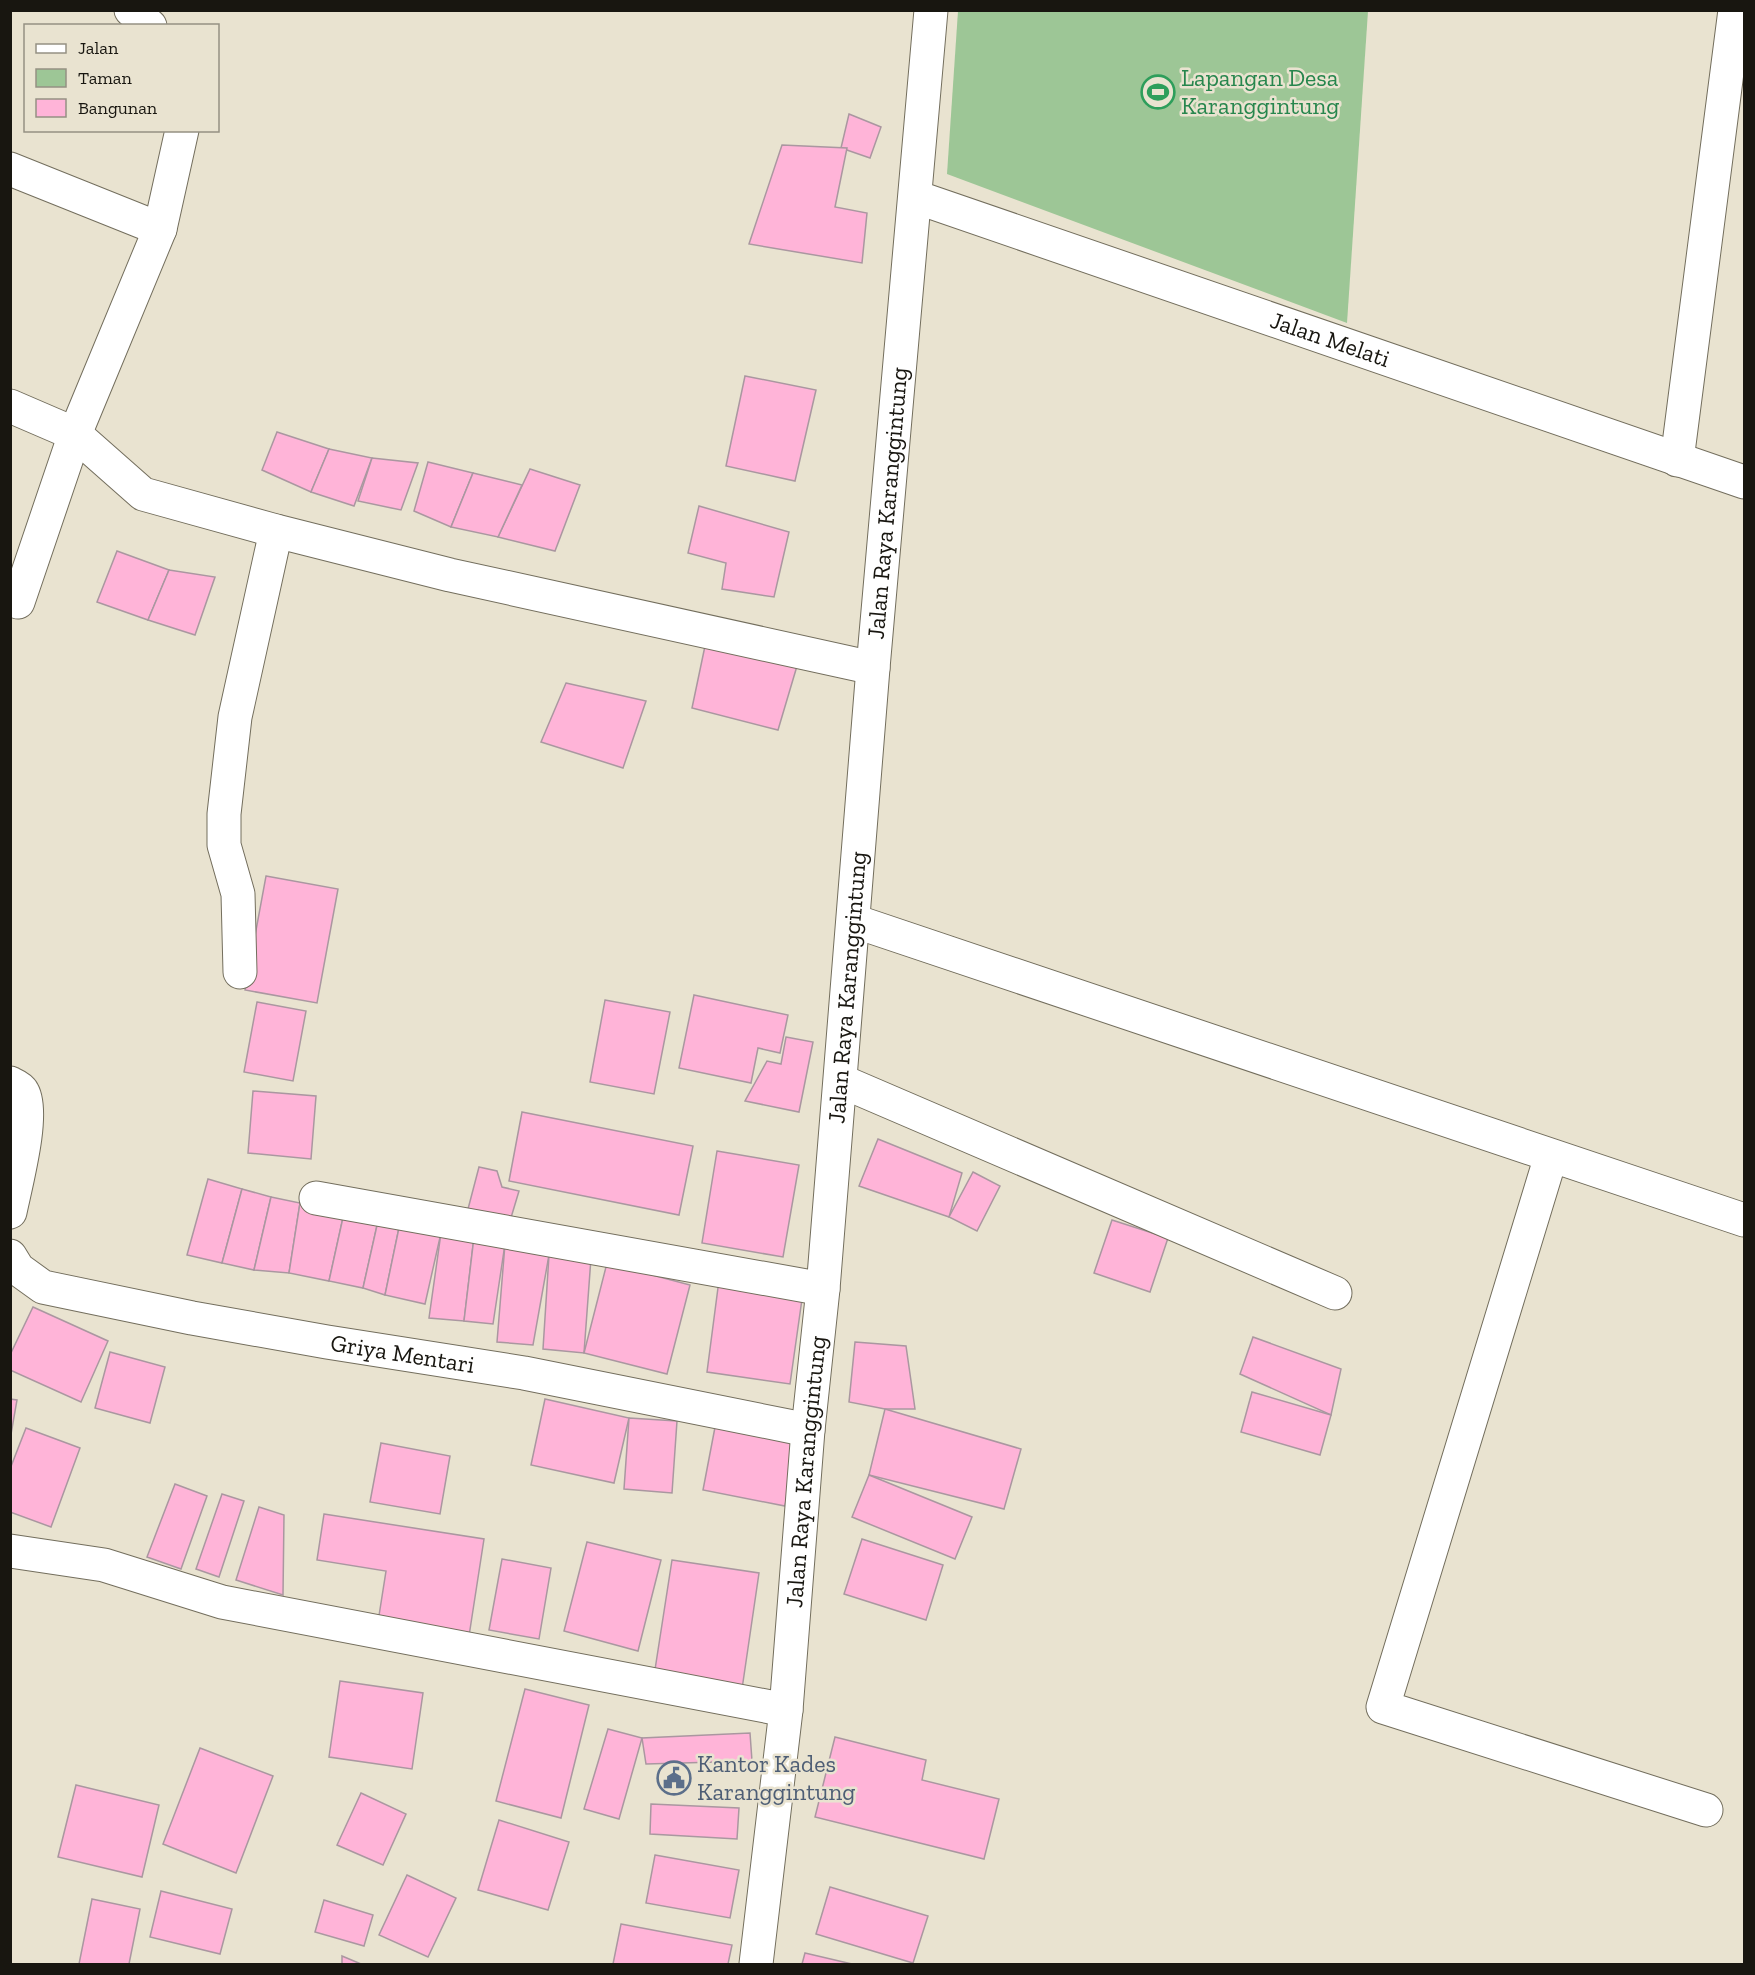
<svg xmlns="http://www.w3.org/2000/svg" width="1755" height="1975" font-family="'Zilla Slab',serif">
  <style>
    .green { fill: #9dc696 }
    .building { fill: #ffb4d8; stroke: #aa97a0; stroke-width: 1.5 }
    .lines { fill: none; stroke-linecap: round; stroke-linejoin: round }
    .minor-casing { stroke: #736e5d; stroke-width: 35 }
    .minor { stroke: #fff; stroke-width: 33 }
    .labels { text-anchor: middle; stroke-width: 5; stroke-linejoin: round; paint-order: stroke }
    .leisure-label { font-size: 24px; fill: #27864d; stroke: #e9e3d0; text-anchor: start }
    .street-label { font-size: 24px; fill: #181610; stroke: #e9e3d0 }
    .service-label { font-size: 24px; fill: #4e5e75; stroke: #e9e3d0; text-anchor: start }
  </style>
  <rect width="100%" height="100%" fill="#e9e3d0"/>
  <!-- green -->
  <path class="green" d="M958 11H1368L1347 323 947 174Z"/>
  <!-- building -->
  <g class="building">
    <path d="M849 114 881 127 870 158 841 148Z"/>
    <path d="M782 145 847 148 835 207 867 213 862 263 749 244Z"/>
    <path d="M745 376 816 390 795 481 726 466Z"/>
    <path d="M277 432 329 449 311 492 262 470Z"/>
    <path d="M329 449 372 458 354 506 311 492Z"/>
    <path d="M372 458 418 463 401 510 358 501Z"/>
    <path d="M428 462 473 473 451 527 414 511Z"/>
    <path d="M530 469 580 485 555 551 498 537Z"/>
    <path d="M473 473 522 485 498 537 451 527Z"/>
    <path d="M699 506 789 532 774 597 722 589 726 563 688 553Z"/>
    <path d="M117 551 169 570 148 620 97 602Z"/>
    <path d="M169 570 215 577 195 635 148 620Z"/>
    <path d="M705 646 797 666 778 730 692 708Z"/>
    <path d="M566 683 646 701 623 768 541 742Z"/>
    <path d="M266 876 338 889 317 1003 245 990Z"/>
    <path d="M694 995 788 1015 780 1053 758 1048 751 1083 679 1068Z"/>
    <path d="M605 1000 670 1012 654 1094 590 1082Z"/>
    <path d="M257 1002 306 1011 293 1081 244 1072Z"/>
    <path d="M786 1037 813 1042 799 1112 745 1101 767 1061 781 1064Z"/>
    <path d="M253 1091 316 1096 311 1159 248 1153Z"/>
    <path d="M522 1112 693 1146 679 1215 509 1181Z"/>
    <path d="M878 1139 962 1173 949 1217 859 1186Z"/>
    <path d="M717 1151 799 1165 783 1257 702 1243Z"/>
    <path d="M479 1167 497 1171 502 1187 519 1191 510 1221 468 1209Z"/>
    <path d="M973 1172 1000 1186 977 1231 949 1217Z"/>
    <path d="M208 1179 242 1189 222 1263 187 1255Z"/>
    <path d="M242 1189 271 1197 254 1270 222 1263Z"/>
    <path d="M271 1197 300 1203 289 1273 254 1270Z"/>
    <path d="M300 1203 344 1213 329 1281 289 1273Z"/>
    <path d="M344 1213 378 1221 363 1288 329 1281Z"/>
    <path d="M1112 1220 1168 1238 1150 1292 1094 1273Z"/>
    <path d="M378 1221 400 1223 385 1295 363 1288Z"/>
    <path d="M400 1223 441 1233 425 1304 385 1295Z"/>
    <path d="M441 1233 474 1237 464 1321 429 1318Z"/>
    <path d="M474 1237 505 1244 493 1324 464 1321Z"/>
    <path d="M505 1244 549 1255 533 1345 497 1342Z"/>
    <path d="M549 1255 591 1258 584 1353 543 1349Z"/>
    <path d="M607 1263 690 1285 667 1374 584 1353Z"/>
    <path d="M719 1280 803 1292 790 1384 707 1372Z"/>
    <path d="M33 1307 108 1341 81 1402 10 1370V1355Z"/>
    <path d="M1253 1337 1341 1369 1331 1415 1240 1374Z"/>
    <path d="M855 1342 906 1346 915 1409H885L849 1402Z"/>
    <path d="M110 1352 165 1367 150 1423 95 1408Z"/>
    <path d="M1252 1392 1331 1415 1320 1455 1241 1432Z"/>
    <path d="M10 1399 17 1400 10 1440Z"/>
    <path d="M545 1399 629 1418 614 1483 531 1465Z"/>
    <path d="M885 1409 1021 1449 1004 1509 869 1475Z"/>
    <path d="M629 1418 677 1421 672 1493 624 1489Z"/>
    <path d="M716 1422 798 1438 785 1506 703 1490Z"/>
    <path d="M26 1428 80 1448 51 1527 10 1512V1469Z"/>
    <path d="M381 1443 450 1456 440 1514 370 1502Z"/>
    <path d="M869 1475 972 1517 955 1559 852 1517Z"/>
    <path d="M175 1484 207 1496 181 1569 147 1557Z"/>
    <path d="M222 1494 244 1501 219 1577 196 1569Z"/>
    <path d="M259 1507 284 1515 283 1595 236 1580Z"/>
    <path d="M324 1514 484 1539 469 1636 378 1622 386 1571 317 1560Z"/>
    <path d="M862 1539 943 1565 926 1620 844 1594Z"/>
    <path d="M587 1542 661 1560 638 1651 564 1631Z"/>
    <path d="M502 1559 551 1568 539 1639 489 1630Z"/>
    <path d="M672 1560 759 1573 742 1689 654 1676Z"/>
    <path d="M340 1681 423 1693 412 1769 329 1757Z"/>
    <path d="M525 1689 589 1705 561 1818 496 1801Z"/>
    <path d="M608 1729 642 1738 619 1819 584 1809Z"/>
    <path d="M750 1733 752 1761 646 1764 642 1738Z"/>
    <path d="M835 1737 926 1760 922 1780 999 1799 984 1859 815 1817Z"/>
    <path d="M200 1748 273 1776 236 1873 163 1844Z"/>
    <path d="M76 1785 159 1805 142 1877 58 1857Z"/>
    <path d="M361 1793 406 1814 383 1865 337 1845Z"/>
    <path d="M651 1804 739 1808 737 1839 650 1834Z"/>
    <path d="M499 1820 569 1842 548 1910 478 1890Z"/>
    <path d="M655 1855 739 1870 730 1918 646 1903Z"/>
    <path d="M407 1875 456 1898 428 1957 379 1935Z"/>
    <path d="M830 1887 928 1916 913 1963 816 1934Z"/>
    <path d="M161 1891 232 1909 220 1954 150 1937Z"/>
    <path d="M92 1899 140 1909 129 1964H79Z"/>
    <path d="M324 1900 373 1915 364 1946 315 1932Z"/>
    <path d="M621 1924 732 1945 728 1964H613Z"/>
    <path d="M805 1953 852 1964H802Z"/>
    <path d="M342 1956 361 1964H342Z"/>
  </g>
  <g class="lines">
    <!-- minor casing -->
    <g class="minor-casing">
      <g id="minor">
        <path d="M131 10 150 26"/>
        <path d="M10 169 160 229"/>
        <path id="s1" d="M916 197 1744 482"/>
        <path d="M10 406 75 434 143 494 276 531 450 575 873 668"/>
        <path d="M1677 460 1735 10"/>
        <path d="M18 602 75 434 160 229 182 130"/>
        <path d="M854 921 1744 1220"/>
        <path d="M240 972 238 894 224 845V814L235 717 276 531"/>
        <path d="M841 1081 1335 1293"/>
        <path d="M10 1083C14 1085 20 1087 22 1091 36 1110 15 1187 10 1212"/>
        <path d="M1551 1156 1383 1707 1706 1810"/>
        <path d="M316 1198 823 1289"/>
        <path id="s2" d="M10 1256 18 1269 43 1287 192 1318 327 1342 524 1373 808 1430"/>
        <path d="M10 1551 104 1565 222 1602 786 1710"/>
        <path id="s3" d="M756 1964 786 1710 808 1430 823 1289 873 668 931 10"/>
      </g>
    </g>
    <!-- minor -->
    <use href="#minor" class="minor"/>
  </g>
  <!-- icons -->
  <defs>
    <g id="stadium-ring" transform="scale(1.725)"><circle r="9.5" fill="#e9e3d0" stroke="#2e9e5b" stroke-width="1.5"/><path d="M0-5a6.5 5 0 1 0 0 10a6.5 5 0 1 0 0-10ZM-3.5-1.8h7v3.6h-7Z" fill="#2e9e5b"/></g>
    <g id="civic-ring" transform="scale(1.725)"><circle r="9.5" fill="#e9e3d0" stroke="#5c6f8a" stroke-width="1.5"/><path d="M-.6-6.5H3V-4.5H.6V-3L4-1V1h2V6H-6V1h2V-1L-.6-3ZM-1.2 2.5V6h2.4V2.5Z" fill="#5c6f8a"/></g>
  </defs>
  <g fill-rule="evenodd">
    <use href="#stadium-ring" x="1158" y="92"/>
    <use href="#civic-ring" x="674" y="1778"/>
  </g>
  <g class="labels">
    <!-- leisure labels -->
    <g class="leisure-label">
      <text x="1181" y="86">Lapangan Desa<tspan x="1181" dy="28">Karanggintung</tspan></text>
    </g>
    <!-- street labels -->
    <g class="street-label">
      <text dy="8" stroke="none"><textPath href="#s1" startOffset="438">Jalan Melati</textPath></text>
      <text dy="8" stroke="none"><textPath href="#s3" startOffset="1467">Jalan Raya Karanggintung</textPath></text>
      <text dy="8" stroke="none"><textPath href="#s3" startOffset="981">Jalan Raya Karanggintung</textPath></text>
      <text dy="8" stroke="none"><textPath href="#s2" startOffset="412">Griya Mentari</textPath></text>
      <text dy="8" stroke="none"><textPath href="#s3" startOffset="495">Jalan Raya Karanggintung</textPath></text>
    </g>
    <!-- service labels -->
    <g class="service-label">
      <text x="697" y="1772">Kantor Kades<tspan x="697" dy="28">Karanggintung</tspan></text>
    </g>
  </g>
  <!-- border -->
  <rect width="1755" height="1975" fill="none" stroke="#181610" stroke-width="24"/>
  <!-- legend -->
  <rect x="24" y="24" width="195" height="108" fill="#e9e3d0" stroke="#959183" stroke-width="1.5"/>
  <rect x="36" y="44" width="30" height="9" fill="#ffffff" stroke="#959183" stroke-width="1.5"/>
  <text x="78" y="54" font-size="18" fill="#181610">Jalan</text>
  <rect x="36" y="69" width="30" height="18" fill="#9dc696" stroke="#959183" stroke-width="1.5"/>
  <text x="78" y="84" font-size="18" fill="#181610">Taman</text>
  <rect x="36" y="99" width="30" height="18" fill="#ffb4d8" stroke="#959183" stroke-width="1.5"/>
  <text x="78" y="114" font-size="18" fill="#181610">Bangunan</text>
</svg>
